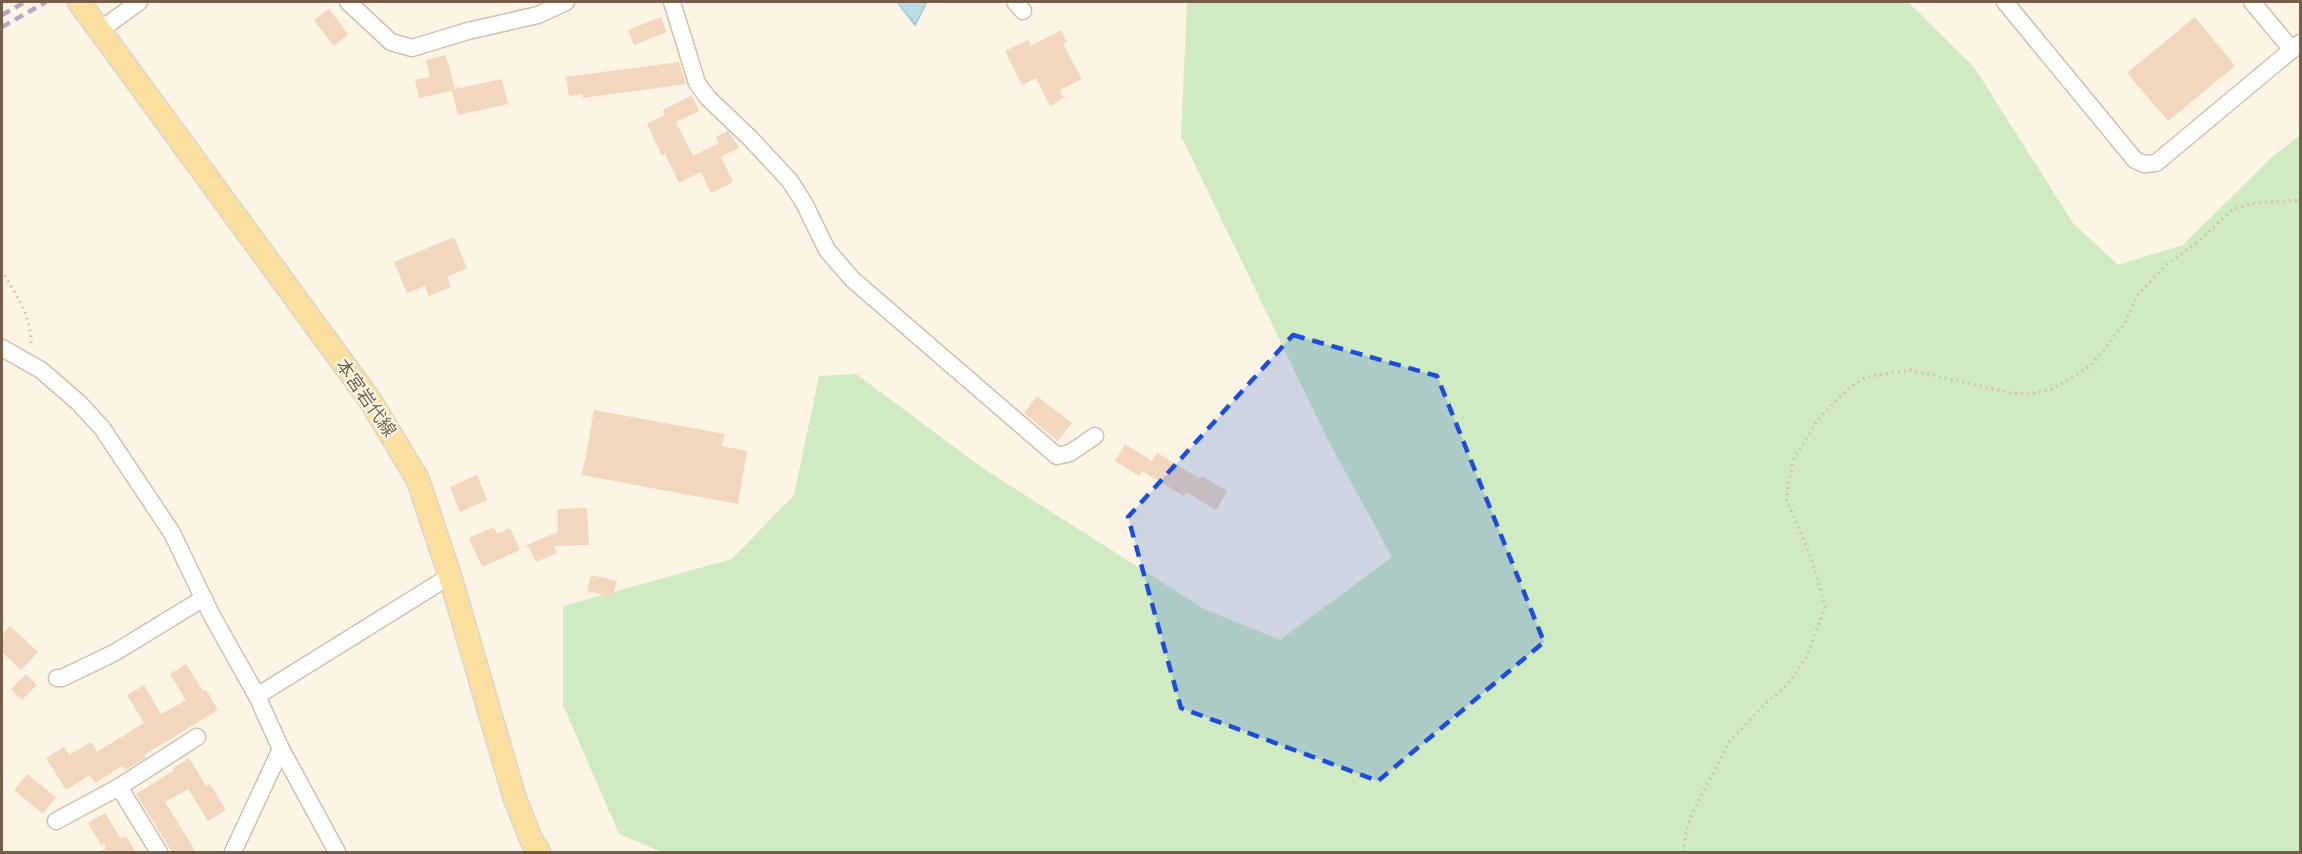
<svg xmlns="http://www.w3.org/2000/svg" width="2302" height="854" font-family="Poppins,'Noto Sans JP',sans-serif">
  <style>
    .green { fill: #d0eac3 }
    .water { fill: #b9dce6; stroke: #a0cad8; stroke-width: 1.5 }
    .building { fill: #f2d6bd }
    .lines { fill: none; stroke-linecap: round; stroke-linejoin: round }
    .minor-casing { stroke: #d0c0ae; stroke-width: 19 }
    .major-casing { stroke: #dbd5d0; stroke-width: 25 }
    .path { stroke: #d7b9a0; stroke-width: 3; stroke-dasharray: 1.5 4.5; stroke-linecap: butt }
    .minor { stroke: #fff; stroke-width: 16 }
    .major { stroke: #fadf9e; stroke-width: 22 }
    .rail { stroke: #b9a3c6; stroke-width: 4.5; stroke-dasharray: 9 6; stroke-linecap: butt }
    .marked { fill: #1d4ed8; fill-opacity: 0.2; stroke: #1d4ed8; stroke-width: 4.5; stroke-dasharray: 12 8; stroke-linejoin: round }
    .labels { text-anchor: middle; stroke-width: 4.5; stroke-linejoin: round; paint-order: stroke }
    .street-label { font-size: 18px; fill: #755d4a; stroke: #fff9eb }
  </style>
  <rect width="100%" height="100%" fill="#fcf5e5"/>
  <!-- green -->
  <path class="green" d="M1187 2H1908L1974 67 2073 223 2118 265 2183 245 2271 158 2300 135V852H662L619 834 563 705V606L732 559 794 495 819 376 856 374 984 469 1204 609 1280 640 1392 557 1327 438 1181 136Z"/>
  <!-- water -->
  <path class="water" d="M897 2H927L915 25Z"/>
  <!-- building -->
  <g class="building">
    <path d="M329 9 348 34 334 46 314 20Z"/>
    <path d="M661 17 667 32 634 45 628 30Z"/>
    <path d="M2195 17 2235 66 2168 121 2127 73Z"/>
    <path d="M1061 30 1067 42 1063 44 1082 79 1060 90 1064 98 1050 106 1036 78 1022 85 1005 51 1028 40 1031 46Z"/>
    <path d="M446 55 455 89 502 79 508 104 458 115 452 91 419 98 415 80 430 77 426 60Z"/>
    <path d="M679 62 686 84 583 98V94L569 96 566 77Z"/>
    <path d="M692 95 699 111 676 122 693 156 719 143 716 137 728 131 739 148 721 157 733 182 711 193 701 172 679 183 665 154 662 156 647 124 665 115 663 110Z"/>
    <path d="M454 237 467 268 447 277 451 287 429 296 425 286 407 293 394 262Z"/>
    <path d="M1037 396 1072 423 1058 441 1024 413Z"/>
    <path d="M594 410 725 434 722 446 747 451 738 504 582 475Z"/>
    <path d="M1125 444 1152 461 1157 453 1200 479 1202 476 1227 491 1216 510 1186 492 1184 496 1142 471 1139 476 1115 461Z"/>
    <path d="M477 475 487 500 460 512 450 487Z"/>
    <path d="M587 508 589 545 554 546 557 553 536 562 529 547 524 546 558 532 557 509Z"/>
    <path d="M494 527 497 534 510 528 520 550 482 567 469 538Z"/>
    <path d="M591 575 617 581 613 597 587 591Z"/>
    <path d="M10 626 38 652 21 670 2 652V635Z"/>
    <path d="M186 664 203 691 206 690 218 710 144 755 146 758 125 770 122 766 95 783 90 775 66 790 46 758 64 747 69 755 91 742 97 752 144 723 127 695 144 685 161 714 186 700 170 674Z"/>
    <path d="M26 674 37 685 22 700 11 689Z"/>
    <path d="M189 758 206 786 210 784 226 810 208 821 188 789 165 802 196 852H172L136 794 175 770 173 768Z"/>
    <path d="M27 774 56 797 43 814 14 790Z"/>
    <path d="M105 813 121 839 126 836 136 852H98L106 848 104 843 101 845 88 823Z"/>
  </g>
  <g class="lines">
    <!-- minor casing -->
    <g class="minor-casing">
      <g id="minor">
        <path d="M348 2 391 42 412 48 468 31 538 15 566 2"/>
        <path d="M672 2 697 83 708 98 750 138 790 181 804 203 827 250 852 279 1057 456 1070 453 1095 436"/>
        <path d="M1015 2 1023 11"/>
        <path d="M2005 2 2135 160 2144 164 2156 163 2300 43"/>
        <path d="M2252 2 2292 50"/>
        <path d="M100 30 139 2"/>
        <path d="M2 348 41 370 79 403 102 428 172 533 211 614 257 696 281 749 337 852"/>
        <path d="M57 678H62L114 653 204 598"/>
        <path d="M257 696 450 576"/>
        <path d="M56 821 119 787"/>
        <path d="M159 852 119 787 197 737"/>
        <path d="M233 852 281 749"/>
      </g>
    </g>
    <!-- major casing -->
    <g class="major-casing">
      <path id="major" d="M79 2 370 400 418 480 450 576 514 796 531 839 539 852"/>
    </g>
    <!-- path -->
    <g class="path">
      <path d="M2 270C15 294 32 316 31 345"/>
      <path d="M2 592H3"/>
      <path d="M1684 852 1686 832 1693 812 1729 742 1766 703 1786 686 1806 658 1825 607 1811 557 1786 499 1793 460 1820 417 1850 387 1866 377 1910 370 2011 393 2030 394 2052 389 2091 366 2125 323 2136 297 2167 264 2198 242 2233 209 2256 203 2297 200 2300 197"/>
    </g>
    <!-- minor -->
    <use href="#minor" class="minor"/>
    <!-- major -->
    <use href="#major" class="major"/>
    <!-- rail -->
    <g class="rail">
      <path d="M2 15 25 2"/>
      <path d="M2 27 46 2"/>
    </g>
  </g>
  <!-- marked area -->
  <path class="marked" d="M1293 335 1437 376 1544 642 1378 781 1181 708 1128 517Z"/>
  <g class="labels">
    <!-- street labels -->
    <g class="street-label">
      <text transform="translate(366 398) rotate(55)" y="6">本宮岩代線</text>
    </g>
  </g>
  <!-- border -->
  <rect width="2302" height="854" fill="none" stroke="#755d4a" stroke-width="6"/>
</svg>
